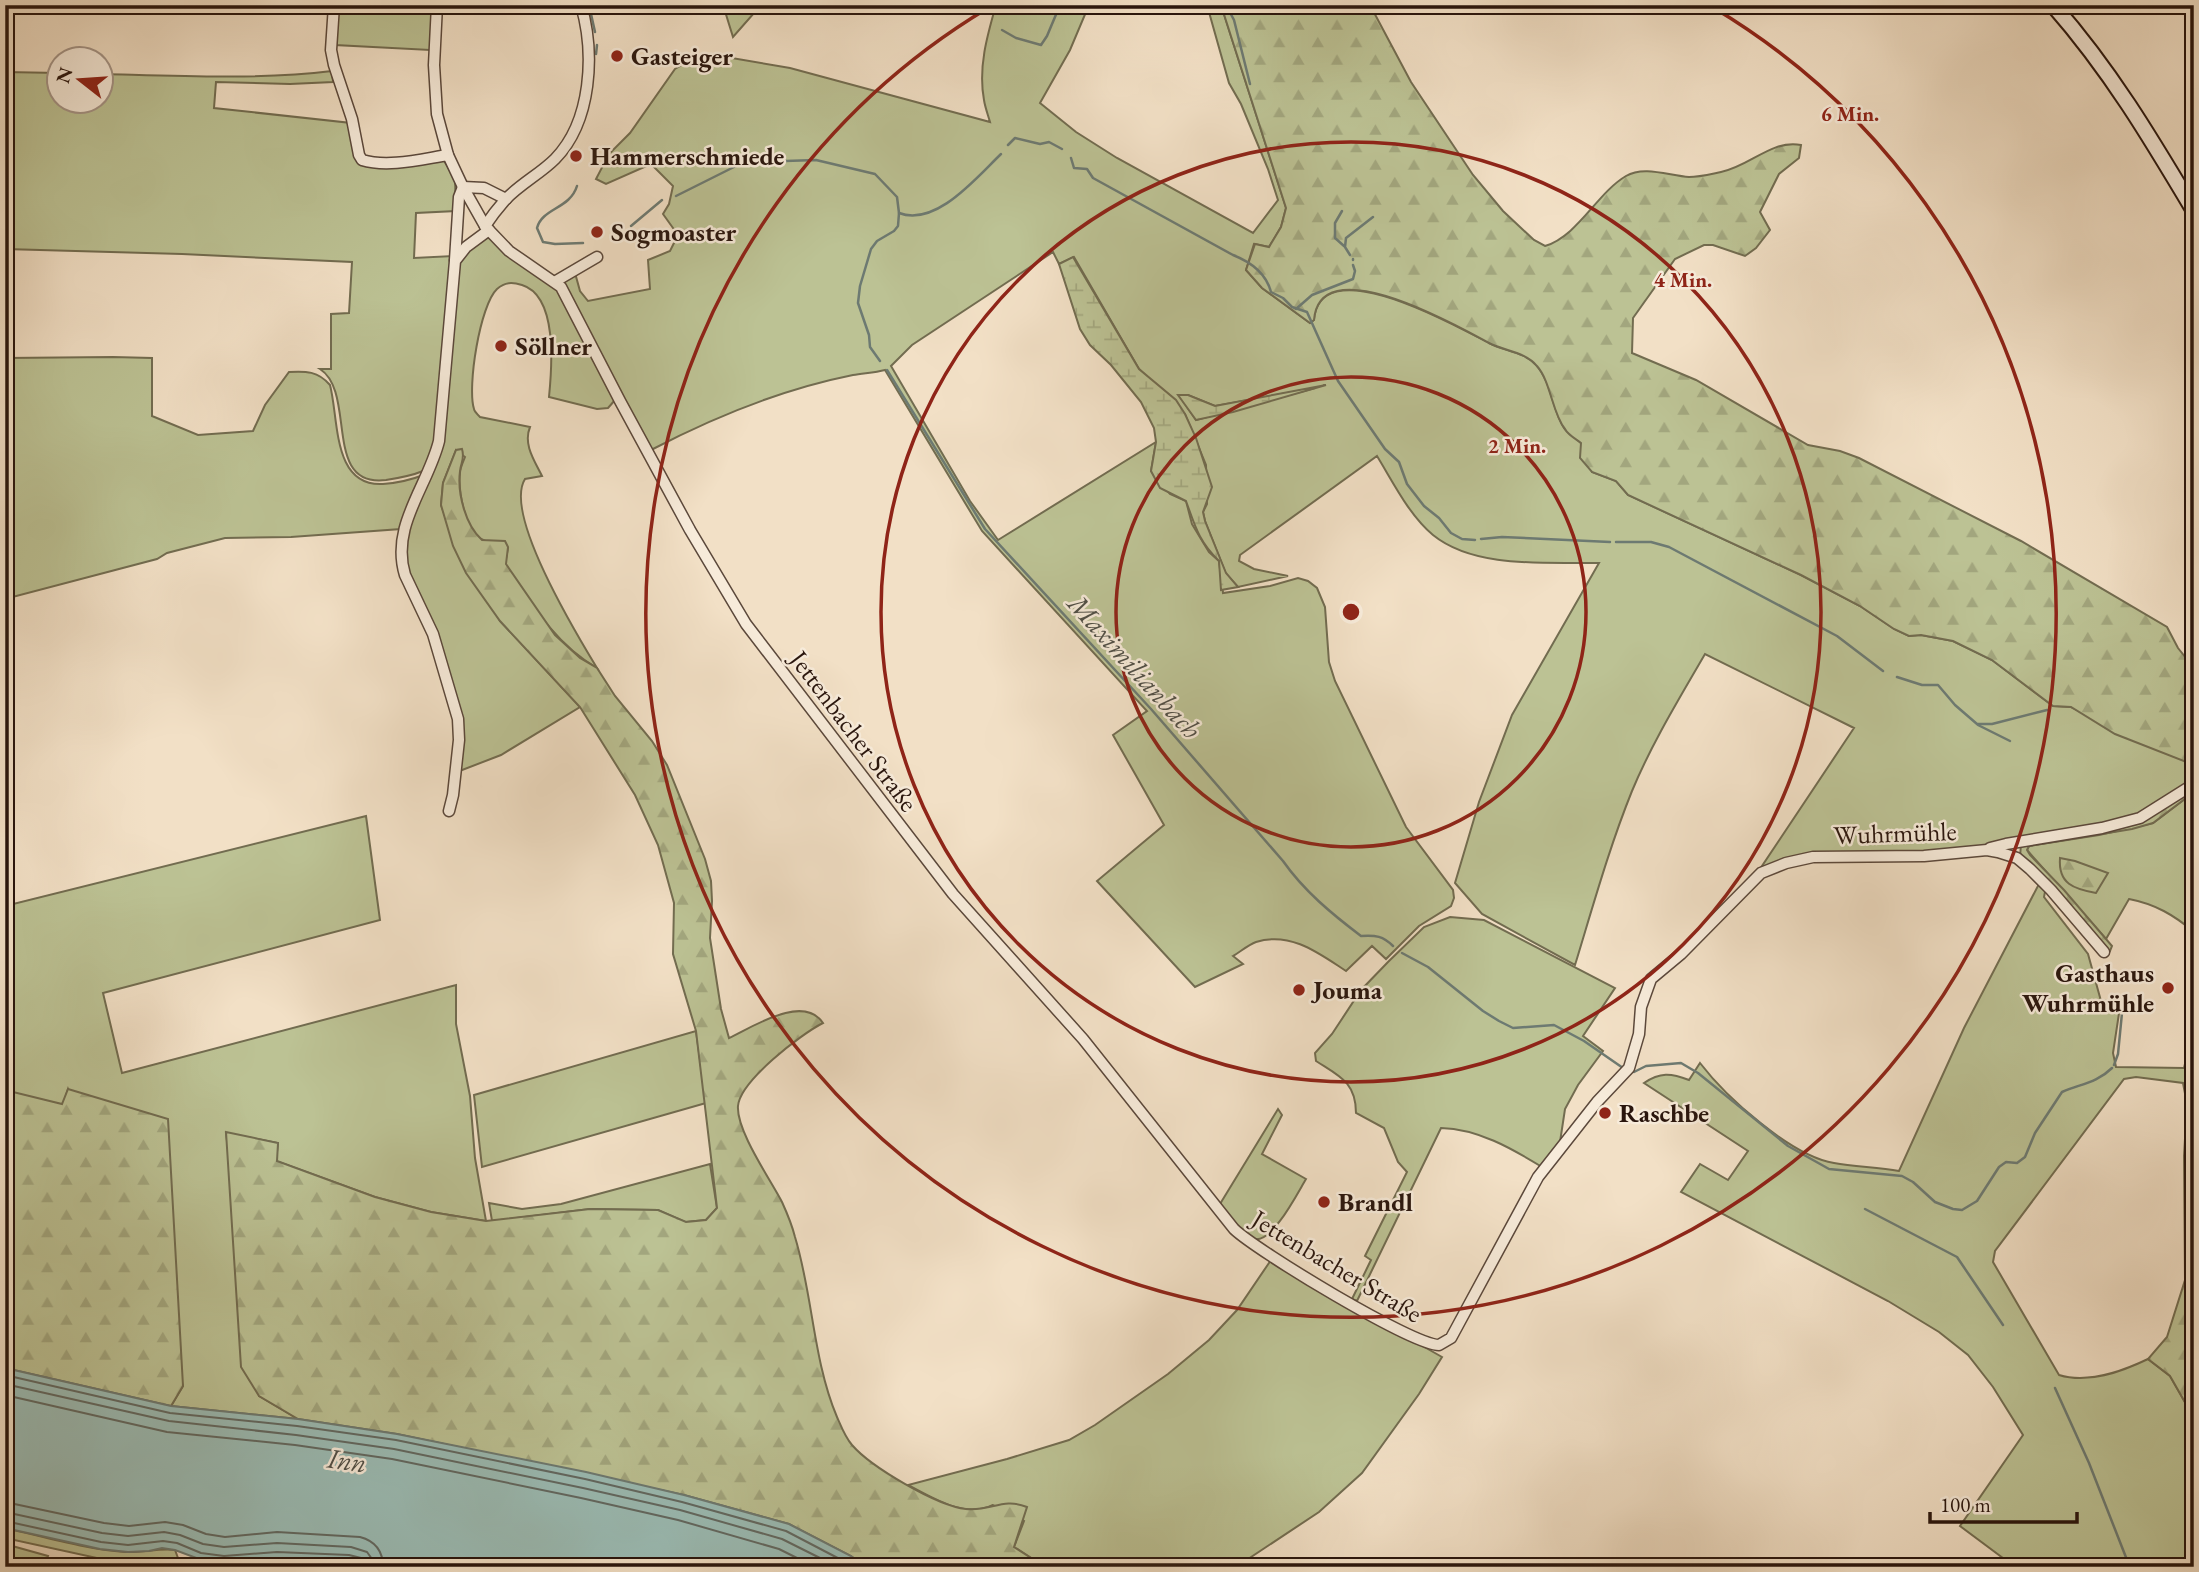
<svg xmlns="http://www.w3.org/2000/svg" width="2199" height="1572" font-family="'EB Garamond',serif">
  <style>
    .green { fill: #bcc294; stroke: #726c50; stroke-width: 2; fill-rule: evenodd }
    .forest { fill: url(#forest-firs); stroke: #726c50; stroke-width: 2 }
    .wetland { fill: url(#wetland-marsh); stroke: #726c50; stroke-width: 2 }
    .water { fill: #9bbdb6; stroke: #6d7a72; stroke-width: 2 }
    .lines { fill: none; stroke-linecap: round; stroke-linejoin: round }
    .shore { stroke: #626962; stroke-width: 2 }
    .stream { stroke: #6d7a72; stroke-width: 2.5 }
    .minor-casing { stroke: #5b483b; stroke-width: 13 }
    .secondary-casing { stroke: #29150d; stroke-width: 18 }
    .minor { stroke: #f7ebda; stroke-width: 10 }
    .secondary { stroke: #f7ebda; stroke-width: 14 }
    .ring { fill: none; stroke: #8f2418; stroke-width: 3.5 }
    .poi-dot { fill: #8f2418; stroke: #f7ebda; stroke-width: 2.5 }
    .labels { text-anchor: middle; stroke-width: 5; stroke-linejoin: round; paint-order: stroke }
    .poi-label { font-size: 26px; font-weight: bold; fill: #29150d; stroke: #f7ebda; text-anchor: start }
    .street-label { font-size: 26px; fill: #29150d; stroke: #f7ebda }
    .water-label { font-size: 28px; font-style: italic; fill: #515048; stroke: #f7ebda }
    .centre { fill: #8f2418; stroke: #f7ebda; stroke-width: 3.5 }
    .ring-label { font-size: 21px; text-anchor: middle; font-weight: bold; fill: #8f2418; stroke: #f7ebda; stroke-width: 5; stroke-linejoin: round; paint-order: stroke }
  </style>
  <defs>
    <pattern id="forest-firs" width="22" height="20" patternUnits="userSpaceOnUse" patternTransform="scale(1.75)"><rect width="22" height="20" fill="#bcc294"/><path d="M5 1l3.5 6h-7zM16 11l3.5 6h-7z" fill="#a2a67e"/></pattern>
    <pattern id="wetland-marsh" width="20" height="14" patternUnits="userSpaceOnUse" patternTransform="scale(1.75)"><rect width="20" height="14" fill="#bcc294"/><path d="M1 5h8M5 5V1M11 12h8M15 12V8" fill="none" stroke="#a2a67e"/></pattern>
  </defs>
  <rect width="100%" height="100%" fill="#f2e0c6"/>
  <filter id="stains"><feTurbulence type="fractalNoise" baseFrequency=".00286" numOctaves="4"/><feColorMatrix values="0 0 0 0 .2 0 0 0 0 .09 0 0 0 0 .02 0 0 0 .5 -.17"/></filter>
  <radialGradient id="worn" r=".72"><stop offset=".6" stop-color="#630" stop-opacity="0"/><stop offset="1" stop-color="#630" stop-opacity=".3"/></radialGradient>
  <!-- green -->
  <g class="green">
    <path d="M337 5H432L430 50 335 45Z"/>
    <path d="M996 5H1089L1070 50 1040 103 1076 132 1117 158 1253 233 1278 200 1268 169 1241 104 1229 83 1207 5H1221L1286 208 1281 227 1269 247 1254 244 1246 270 1262 288 1310 323 1314 320C1320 248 1458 327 1489 343 1504 351 1525 352 1536 365 1552 382 1552 410 1564 428 1568 434 1575 437 1580 442 1586 450 1589 463 1592 472L1616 481 1628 495 1801 575 1860 606 1894 629 1909 636 1921 635 1953 641 1992 660 2053 706 2071 707 2194 765V781L2137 817 1987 847 1915 852 1810 855 1758 872 1854 728 1705 654C1679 699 1652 743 1632 791 1609 848 1593 906 1575 965L1482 914 1455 883 1479 802 1512 715 1599 563C1546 562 1475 569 1433 535 1409 515 1393 482 1377 456L1240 555 1239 561 1254 569 1288 576 1238 587 1226 574 1205 521 1203 512 1207 504 1206 465 1185 414 1139 369 1074 257 1059 264 1053 252 912 345 891 366 970 501 998 540 1156 442 1151 471 1170 494 1186 501 1192 524 1209 552 1219 561 1223 593 1270 586 1298 578 1308 581 1317 588 1325 607 1329 662 1335 681 1406 827 1453 890 1454 898 1451 906 1419 926 1386 959 1372 946 1346 971C1320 954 1291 931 1256 942 1248 945 1240 952 1233 956L1243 964 1195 987 1097 881 1164 825 1113 735 1147 711 982 531 885 370C874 373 863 373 853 375 783 389 714 417 651 450L564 285 565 280 575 273 580 291 588 301 650 289 648 260 670 251 678 235 663 214 669 204 673 186 651 164 606 184 596 179 609 154 630 133 675 69 685 63 726 57 790 68 990 122C988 115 985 107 984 100 978 68 987 36 996 5ZM1315 388 1196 420 1179 395H1188L1215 406Z"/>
    <path d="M332 71 333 82 290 84 216 82 214 108 351 123 358 159H443L455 179 456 211 416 213 414 258 453 256 436 443 423 471C411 476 399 478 386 480 322 488 357 393 320 369H331V314L349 313 352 262 182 254 5 249V72L59 73 60 102H102V74C178 76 256 80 332 71Z"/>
    <path d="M488 237 556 286 615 400 608 408 597 409 549 397C552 367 558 296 522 285 512 282 505 282 497 289 480 305 467 387 474 409 474 411 478 415 480 417L530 427C523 444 534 460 542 476L525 479C503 514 577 635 597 668 555 644 531 603 505 564L508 548C499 544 489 543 481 539 465 531 458 490 460 473 460 468 463 462 465 457L456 450 443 483 441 505 448 524 500 621 580 707 501 755 457 772 459 721 405 570 404 534 435 464 455 273C461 258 470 239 488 237Z"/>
    <path d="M113 357 152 358V416L198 435 253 431 265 405 289 372C306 371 318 371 330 385 339 419 332 487 383 484 398 483 411 480 426 474L401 529 291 537 225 538 167 553 157 559 5 599V358Z"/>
    <path d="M2194 792V932C2174 915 2155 904 2129 899L2106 939 2027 850 2029 846 2099 835 2153 823Z"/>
    <path d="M366 816 380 920 103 993 122 1073 456 985V1024L470 1096 475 1158 486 1221 431 1212 375 1197 276 1161 278 1143 226 1133 259 1396 298 1419 171 1406 183 1386 68 1089 63 1105 23 1096 5 1090V906Z"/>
    <path d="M2040 882 2046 887 2044 897 2088 954 2101 1001 2121 1000 2113 1053 2116 1067 2184 1068 2194 1026V1096L2187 1104 2183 1083 2136 1077 2124 1079 1995 1251 1993 1262 2059 1375C2088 1384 2121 1372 2148 1359L2170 1376 2194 1418V1567H2015L1960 1526 2023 1435 1993 1387 1968 1355 1939 1332 1888 1301 1681 1192 1700 1164 1728 1180 1748 1151 1644 1083C1660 1072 1671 1073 1689 1080L1700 1063C1726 1097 1791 1156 1834 1163 1855 1167 1877 1167 1899 1171L1964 1028Z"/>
    <path d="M1450 917 1484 920 1615 988 1583 1036 1603 1051 1578 1085 1565 1109 1560 1142 1542 1167C1511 1148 1478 1129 1441 1128L1357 1301 1352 1299 1371 1260 1365 1256 1407 1172 1398 1162 1384 1128 1356 1113C1356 1082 1339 1076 1316 1061L1315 1053 1332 1034 1361 990 1388 962 1424 927Z"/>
    <path d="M696 1031 706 1103 482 1167 474 1095Z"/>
    <path d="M1278 1109 1282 1115 1262 1154 1306 1179C1298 1192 1272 1244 1254 1239 1250 1238 1245 1232 1241 1229 1232 1222 1225 1214 1220 1204Z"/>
    <path d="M710 1164 717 1208 706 1220 685 1222 658 1210 590 1209 492 1221 489 1203 522 1209 561 1204Z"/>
    <path d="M1271 1260 1442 1357 1419 1394 1362 1473 1319 1512 1236 1567H1045L1014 1547 1024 1521 993 1505C965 1519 933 1498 908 1485L1007 1459 1069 1440 1095 1425 1168 1374 1209 1340 1237 1310Z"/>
    <path d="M5 1528C45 1537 85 1549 125 1552 143 1553 158 1548 175 1550L178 1558 188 1567H138L5 1538Z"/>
  </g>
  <!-- forest -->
  <g class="forest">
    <path d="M727 5H764L754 13 733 37 724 8Z"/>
    <path d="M1221 5H1370L1411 82 1473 175 1503 211 1534 240 1545 246C1578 236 1597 193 1626 176 1644 165 1670 176 1689 177 1699 177 1711 174 1721 172 1749 167 1772 139 1801 145L1799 158 1779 174 1760 212 1770 230 1756 248 1745 256 1713 245H1704L1675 259 1633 318 1632 353 1696 380 1808 445 1840 451 1859 458 2021 541 2167 627 2178 648 2194 668V765L2115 734 2071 707 2053 706 1992 660 1953 641 1921 635 1909 636 1894 629 1860 606 1801 575 1628 495 1616 481 1592 472 1580 458 1581 443C1576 439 1568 435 1565 429 1552 413 1551 382 1537 366 1526 352 1504 351 1489 343 1459 327 1320 247 1314 320L1310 323 1262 288 1246 270 1255 244 1269 247 1281 227 1286 208Z"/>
    <path d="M462 449C465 459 461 462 460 471 457 494 466 526 482 540L505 541 508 547 506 564 555 635 580 658 597 668 615 696 652 741 667 765 705 859 711 881 712 901 710 938 721 1009 729 1038C751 1028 803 993 823 1023 801 1034 740 1081 738 1106 736 1130 770 1179 782 1202 787 1213 792 1225 795 1237 813 1296 813 1360 837 1417 841 1426 845 1437 852 1445 871 1467 937 1506 966 1509 990 1512 1003 1497 1027 1507L1014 1547 1045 1567H866L851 1556 789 1524 684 1495 397 1434 298 1419 259 1396 241 1367 226 1132 278 1143 277 1161 375 1197 431 1212 486 1221 590 1209 658 1210 686 1222 706 1220 717 1208 696 1031 673 954 674 903 658 845 635 795 580 707 500 621 466 573 453 546 441 505 443 483 456 450Z"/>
    <path d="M2194 786V792L2153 823 2132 829 2029 846 2027 850 2030 855 2064 890 2112 946 2110 951 2105 949 2020 857 2021 844 2141 820Z"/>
    <path d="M2060 858 2075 861 2108 873 2096 893C2074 889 2058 884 2060 858Z"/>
    <path d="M68 1089 168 1119 183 1386 171 1406 5 1368V1090L62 1104Z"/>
    <path d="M2194 1096V1418L2170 1376 2148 1359 2167 1337 2185 1280 2184 1156 2187 1104Z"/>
    <path d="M5 1544 48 1556 44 1567H5Z"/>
    <path d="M277 1559 348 1562 378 1567H276Z"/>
  </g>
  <!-- wetland -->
  <g class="wetland">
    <path d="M1073 257 1139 369 1176 400 1185 414 1196 438 1212 487 1203 512 1205 521 1226 573 1238 587 1221 590 1219 561C1199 542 1195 526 1186 501L1160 488 1151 471 1156 442 1154 428 1141 402 1111 365 1090 345 1080 329 1059 264Z"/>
    <path d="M1326 385 1233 412 1196 420 1178 395H1188L1215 406Z"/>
  </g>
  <!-- water -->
  <path class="water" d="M5 1368 171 1406 298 1419 397 1434 586 1472 684 1495 789 1524 851 1556 866 1567H378L348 1562 277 1559 224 1563 199 1559 175 1550 162 1548 149 1551 128 1552 100 1549 5 1528Z"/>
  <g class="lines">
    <!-- shore -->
    <g class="shore">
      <path d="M5 1375 170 1413 297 1426 396 1440 585 1479 682 1502 786 1531 855 1567"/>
      <path d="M5 1384 169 1421 296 1435 394 1449 583 1488 680 1510 782 1539 838 1567"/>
      <path d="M5 1395 167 1432 295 1445 392 1459 581 1498 678 1520 779 1549 815 1567"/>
      <path d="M5 1502 104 1523 129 1526 165 1522 183 1525 206 1534 225 1537 277 1532 360 1537C375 1541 383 1551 383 1567"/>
      <path d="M5 1512 102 1533 128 1536 164 1532 180 1535 203 1544 224 1547 277 1543 351 1547 367 1552 372 1559 373 1567"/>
      <path d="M5 1521 101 1542 128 1545 163 1541 177 1543 201 1553 224 1556 277 1552 349 1555 361 1558 364 1567"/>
    </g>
    <!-- stream -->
    <g class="stream">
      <path d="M589 5 595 32"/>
      <path d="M1226 5 1234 20 1250 84"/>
      <path d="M1002 30 1016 38 1041 45 1047 36 1060 5"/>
      <path d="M596 54 597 45"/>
      <path d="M1008 145 1015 138 1040 144 1049 142 1062 149"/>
      <path d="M1071 158 1074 168 1087 169 1093 178 1233 255C1251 262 1266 273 1271 292L1283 298 1292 307 1307 312 1338 381 1385 449 1399 462 1407 484 1424 506 1439 518 1451 533 1462 539 1475 540"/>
      <path d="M577 186C570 209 542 208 537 228L543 242 555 244 583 243"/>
      <path d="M676 196 736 166 756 162 816 160 875 174 897 197 899 213 898 226 894 231 877 241 871 249 860 286 858 303 869 335 870 347 880 361"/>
      <path d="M1342 211 1335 223V238L1344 246"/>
      <path d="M899 213C936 227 976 178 1001 154"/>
      <path d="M631 226 662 200"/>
      <path d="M1350 255 1345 247 1346 238 1373 217"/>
      <path d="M1353 260V259"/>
      <path d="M1296 309 1312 295 1353 279 1355 271 1353 265"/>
      <path d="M887 370 985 529 1151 709 1283 861C1304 891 1332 914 1361 936 1376 935 1383 936 1393 946"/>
      <path d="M1481 539 1502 537 1610 542"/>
      <path d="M1616 542H1651L1669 547 1837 636 1883 671"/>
      <path d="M1897 677 1922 685H1938L1955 705 1977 724H1992L2047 710"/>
      <path d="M1978 725 2010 741"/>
      <path d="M1402 953 1428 967 1483 1011 1499 1021 1513 1028 1554 1025 1584 1041 1623 1068"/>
      <path d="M2114 1065 2118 1054 2122 1013"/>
      <path d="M1634 1072 1646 1066 1681 1063 1698 1073 1788 1146 1829 1169 1902 1176 1913 1182 1935 1202 1953 1209 1962 1210 1977 1201 1999 1167 2006 1162 2017 1163 2025 1157 2035 1133 2062 1092C2080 1084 2097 1083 2112 1068"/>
      <path d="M2190 1134 2188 1061 2192 1041"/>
      <path d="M1865 1209 1957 1257 2003 1325"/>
      <path d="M2055 1388 2089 1463 2129 1565"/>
    </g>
    <!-- minor casing -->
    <g class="minor-casing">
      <g id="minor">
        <path d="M334 5 331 50 334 65 352 119 359 155 362 160C388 168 422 159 448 155"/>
        <path d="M437 5 434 65 437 114 448 155 463 187 485 226 509 251 561 287 620 401 690 530 746 624 953 894 1083 1039 1234 1229C1257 1251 1412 1345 1439 1345L1451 1338 1538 1177 1597 1102 1629 1068 1639 1034 1641 1007 1651 979 1681 954 1761 873 1786 863 1813 857 1924 856 1987 850 1998 852 2017 858 2030 869 2051 890 2104 952"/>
        <path d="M485 226C491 217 498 208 505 200 520 184 540 174 555 159 592 121 595 53 581 5"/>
        <path d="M455 260 459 197 463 187 484 188 506 199"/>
        <path d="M556 281 597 257"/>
        <path d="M449 811 453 795 459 740 458 719 433 634 405 575C390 526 428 486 439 441L455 261 466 247 489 230"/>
        <path d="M1990 848 2006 844 2102 828 2140 818 2194 784"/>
      </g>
    </g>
    <!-- secondary casing -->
    <g class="secondary-casing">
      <path id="secondary" d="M2053 5C2110 70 2150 137 2194 211"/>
    </g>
    <!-- minor -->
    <use href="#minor" class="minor"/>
    <!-- secondary -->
    <use href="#secondary" class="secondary"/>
  </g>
  <!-- distance rings -->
  <g class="ring">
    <circle cx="1351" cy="612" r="235"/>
    <circle cx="1351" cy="612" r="470"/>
    <path d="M1714 8A705 705 0 1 1 988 8"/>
  </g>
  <!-- markers -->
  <g class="poi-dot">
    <circle cx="617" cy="56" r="7"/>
    <circle cx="576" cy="156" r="7"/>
    <circle cx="597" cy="232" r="7"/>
    <circle cx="501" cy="346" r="7"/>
    <circle cx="2168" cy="988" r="7"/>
    <circle cx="1299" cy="990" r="7"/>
    <circle cx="1605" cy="1113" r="7"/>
    <circle cx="1324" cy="1202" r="7"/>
  </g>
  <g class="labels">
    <!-- poi labels -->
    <g class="poi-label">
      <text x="631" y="65">Gasteiger</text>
      <text x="590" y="165">Hammerschmiede</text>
      <text x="611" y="241">Sogmoaster</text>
      <text x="515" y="355">Söllner</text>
      <text x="2154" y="982" text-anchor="end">Gasthaus<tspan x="2154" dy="30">Wuhrmühle</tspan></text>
      <text x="1313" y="999">Jouma</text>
      <text x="1619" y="1122">Raschbe</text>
      <text x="1338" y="1211">Brandl</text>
    </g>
    <!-- street labels -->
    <g class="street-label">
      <text transform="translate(854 731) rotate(53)" y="9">Jettenbacher Straße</text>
      <text transform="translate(1895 833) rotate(-2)" y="9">Wuhrmühle</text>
      <text transform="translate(1337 1266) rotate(31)" y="9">Jettenbacher Straße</text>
    </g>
    <!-- water labels -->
    <g class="water-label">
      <text transform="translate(1135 666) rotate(48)" y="10">Maximilianbach</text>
      <text transform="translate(347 1460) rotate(8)" y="10">Inn</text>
    </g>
  </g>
  <circle cx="1351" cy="612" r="10" class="centre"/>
  <g class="ring-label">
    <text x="1850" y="121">6 Min.</text>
    <text x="1683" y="287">4 Min.</text>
    <text x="1517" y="453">2 Min.</text>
  </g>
  <!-- margin -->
  <rect width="2199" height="1572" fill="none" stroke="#f2e0c6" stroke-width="28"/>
  <rect x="7" y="7" width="2185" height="1558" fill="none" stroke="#29150d" stroke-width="3.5"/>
  <rect x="14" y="14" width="2171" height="1544" fill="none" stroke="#29150d" stroke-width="2"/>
  <!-- north arrow -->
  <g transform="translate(80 80) rotate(287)"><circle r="33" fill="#f7ebda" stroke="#a59588" stroke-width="2"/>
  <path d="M0-5L12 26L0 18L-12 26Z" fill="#8f2418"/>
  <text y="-10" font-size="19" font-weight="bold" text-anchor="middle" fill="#29150d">N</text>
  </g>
  <!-- scale -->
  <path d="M1930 1512v10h147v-10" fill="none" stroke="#29150d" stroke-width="3.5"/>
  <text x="1940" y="1512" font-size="21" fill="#29150d" stroke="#f7ebda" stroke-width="5" paint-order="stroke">100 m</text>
  <rect width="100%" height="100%" filter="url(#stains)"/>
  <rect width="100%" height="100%" fill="url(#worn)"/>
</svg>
